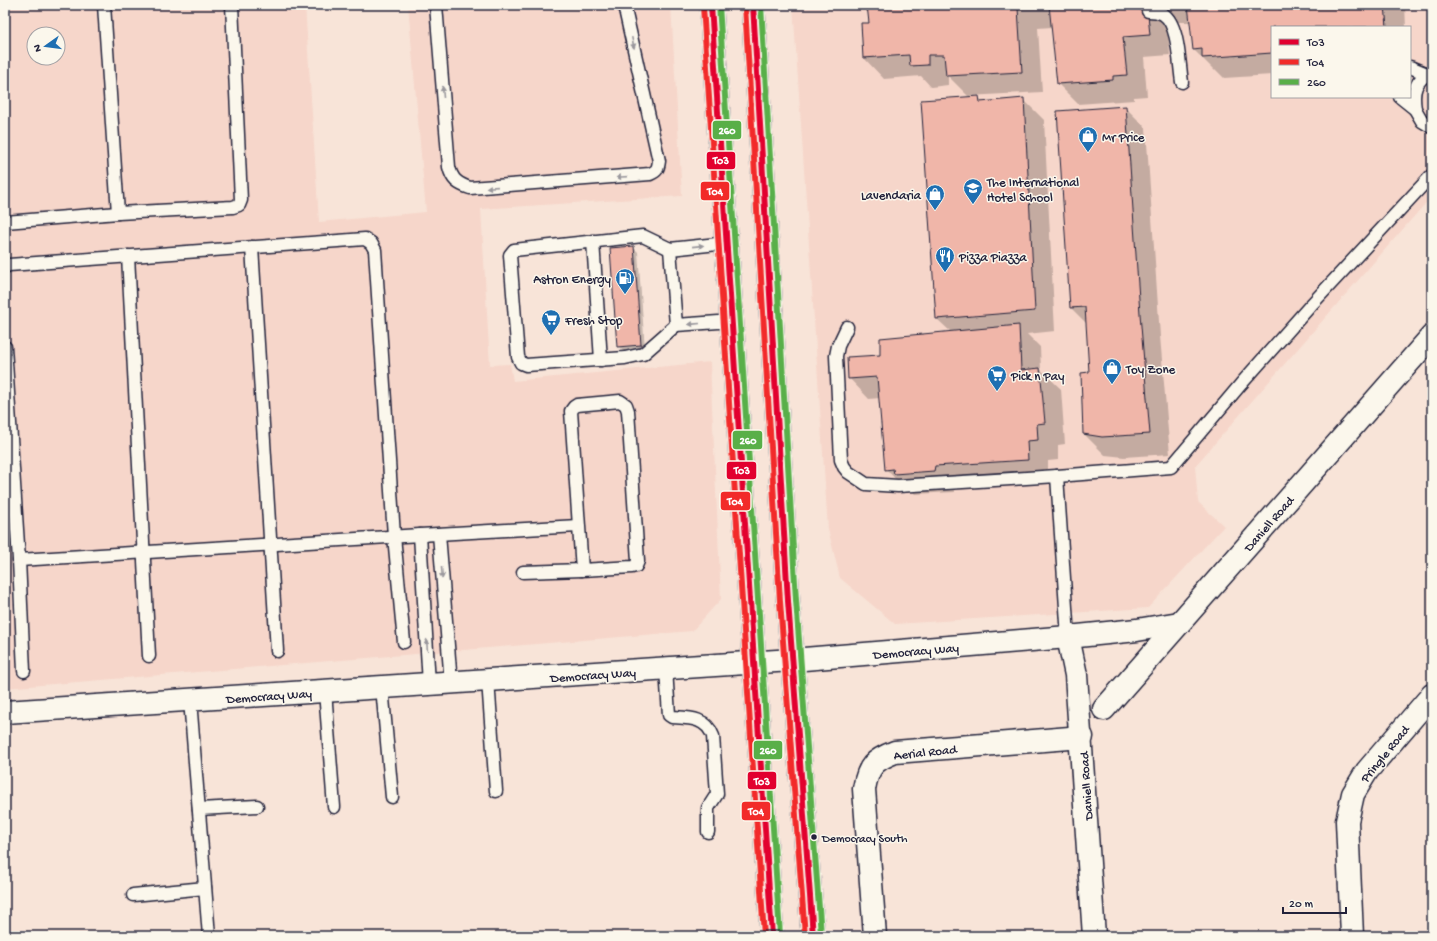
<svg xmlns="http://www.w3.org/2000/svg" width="1437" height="941" font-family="'Gochi Hand',sans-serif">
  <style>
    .built { fill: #f6d6ca; fill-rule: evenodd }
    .shadow { fill: #0003 }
    .building { fill: #f0b6a9; stroke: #22223b }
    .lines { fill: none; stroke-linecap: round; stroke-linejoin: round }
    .service-casing { stroke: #22223b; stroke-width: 15 }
    .minor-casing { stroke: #22223b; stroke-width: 25 }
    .primary-casing { stroke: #22223b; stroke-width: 25 }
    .service { stroke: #fbf7ec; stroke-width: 12 }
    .minor { stroke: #fbf7ec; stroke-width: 22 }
    .primary { stroke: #fbf7ec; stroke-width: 22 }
    .bus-1-casing { stroke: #fbf7ec; stroke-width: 9 }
    .bus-2-casing { stroke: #fbf7ec; stroke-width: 9 }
    .bus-3-casing { stroke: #fbf7ec; stroke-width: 9 }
    .bus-1 { stroke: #e2002f; stroke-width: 6 }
    .bus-2 { stroke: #f22b29; stroke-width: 6 }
    .bus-3 { stroke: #59af48; stroke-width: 6 }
    .oneway { fill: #99979c }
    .bus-dot { fill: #22223b; stroke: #fbf7ec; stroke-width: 1.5 }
    .labels { text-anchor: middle; stroke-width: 3; stroke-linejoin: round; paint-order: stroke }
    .bus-label { font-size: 12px; fill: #22223b; stroke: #fbf7ec; text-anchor: start }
    .poi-label { font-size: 13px; fill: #22223b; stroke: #fbf7ec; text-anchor: start }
    .street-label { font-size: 13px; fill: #22223b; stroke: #fbf7ec }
    .line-badge { stroke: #fbf7ec; stroke-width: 1.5 }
    .badge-label { font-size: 11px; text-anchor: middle; font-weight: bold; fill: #fff }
  </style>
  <rect width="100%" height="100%" fill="#f8e4d8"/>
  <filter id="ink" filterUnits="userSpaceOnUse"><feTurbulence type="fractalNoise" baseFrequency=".025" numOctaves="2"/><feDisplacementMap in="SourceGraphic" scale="8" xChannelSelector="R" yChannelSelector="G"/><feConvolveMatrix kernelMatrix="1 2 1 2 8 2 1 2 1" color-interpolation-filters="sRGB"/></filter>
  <g filter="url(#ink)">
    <!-- built -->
    <g class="built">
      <path d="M5 5H305L319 222 426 212 408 5H671L682 196 481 209 490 365 510 364 513 381 710 362 721 599 692 631 5 688ZM34 34H58V58H34Z"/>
      <path d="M793 5H1432V196L1195 466 1198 502 1224 526 1148 608 895 624 840 578 828 529ZM1272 27H1410V97H1272Z"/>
    </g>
    <!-- shadow -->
    <g class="shadow">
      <path d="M859 5H1405L1406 27H1272V75L1224 78 1216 70 1215 71 1194 50 1191 22H1167L1170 55 1144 57 1147 96 1134 97V100L1078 104 1058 84 1052 27 1038 28 1042 92 968 96 948 76V85L931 87 921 76 884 79 864 58 870 24 869 14Z"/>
      <path d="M979 98 984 103 1023 99 1044 120 1055 331 1027 334 1040 347 1041 370 1061 389 1065 444 1058 445V460L1048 461V481L955 487V492L915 494 911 490H906L886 469 880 398 869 399 849 378 881 356 951 332 937 319Z"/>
      <path d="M1125 107 1146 128 1160 336 1170 454 1124 457 1105 455 1084 434 1090 373 1087 324 1071 308Z"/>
      <path d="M633 247 638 252 645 350 623 351 618 346Z"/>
    </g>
    <!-- building -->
    <g class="building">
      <path d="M867 5H1147L1150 35 1123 37 1127 75 1113 76V80L1057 84 1049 5 1018 8 1022 72 946 76 944 55H928V65L910 66 909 55 863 58 861 23H869Z"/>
      <path d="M1188 5H1385L1387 27H1272V53L1202 58V49L1193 50Z"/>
      <path d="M979 96 980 102 1024 98 1035 311 936 319 921 100Z"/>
      <path d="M1126 106 1140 314 1150 434 1102 437 1083 434 1081 373 1089 372 1085 307 1070 308 1057 111Z"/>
      <path d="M634 246 641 345 617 347 610 248Z"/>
      <path d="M1019 325 1021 370 1040 368 1045 423 1037 424 1038 440 1027 441 1028 460 935 466 934 471 894 474 893 469 885 470 877 377 848 379 847 357 880 355V338Z"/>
    </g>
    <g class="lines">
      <!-- service casing -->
      <g class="service-casing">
        <g id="service">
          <path d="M104 5 118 213"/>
          <path d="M436 5 449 167C452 180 458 184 470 188L650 174C657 171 658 169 659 161L624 5"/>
          <path d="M1148 11C1152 11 1159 12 1163 14 1179 24 1179 64 1182 82"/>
          <path d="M1410 67 1427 74"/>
          <path d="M1400 97 1415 109 1422 121 1432 127"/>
          <path d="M1415 109C1412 90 1415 81 1432 71"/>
          <path d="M5 222 118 213 233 207 239 205 241 200 232 5"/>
          <path d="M593 241 601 360"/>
          <path d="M252 247 277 651"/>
          <path d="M670 249 676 325 733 321"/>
          <path d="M128 256 149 656"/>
          <path d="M5 267 9 265 365 239 371 243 375 250 394 536 404 642"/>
          <path d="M676 325 643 354 625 358 526 365 521 363 518 357 510 255 514 250 643 236 670 249 727 243"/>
          <path d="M847 327 838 346 836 356 841 460 844 467 848 472 866 484 898 486 1057 476 1068 637"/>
          <path d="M5 347 19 560 24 671"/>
          <path d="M620 401 626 405 628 411 638 561 636 566 632 567 582 570 571 411 574 407 577 405Z"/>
          <path d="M1057 476 1171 467 1241 384 1311 305 1432 175"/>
          <path d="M439 534 451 683"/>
          <path d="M420 535 429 684"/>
          <path d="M19 560 420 535 578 526"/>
          <path d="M523 572 582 570"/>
          <path d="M666 669 669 715 672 717C689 718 706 717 713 736L717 794 708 808V832"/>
          <path d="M488 680 496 791"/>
          <path d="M382 687 392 797"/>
          <path d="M325 691 334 807"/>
          <path d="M190 700 209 936"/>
          <path d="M199 809 257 806"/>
          <path d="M133 895 205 888"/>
        </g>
      </g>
      <!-- minor casing -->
      <g class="minor-casing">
        <g id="minor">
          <path d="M1068 637 1076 675 1094 936"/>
          <path d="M1104 709 1432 336"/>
          <path d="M5 712 792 660 1068 637 1137 630 1179 623"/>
          <path d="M875 936 864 789C868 766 874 760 895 752L1082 737"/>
          <path d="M1352 936 1347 821 1353 794 1367 771 1432 695"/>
        </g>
      </g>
      <!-- primary casing -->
      <g class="primary-casing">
        <g id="primary">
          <path d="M711 5 772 936"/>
          <path d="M753 5 788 601 813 936"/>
        </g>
      </g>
      <!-- service -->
      <use href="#service" class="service"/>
      <!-- minor -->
      <use href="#minor" class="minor"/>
      <!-- primary -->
      <use href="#primary" class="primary"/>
      <!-- bus-1 casing -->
      <g class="bus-1-casing">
        <g id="bus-1">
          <path d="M711 5 772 936"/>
          <path d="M753 5 788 601 813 936"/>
        </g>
      </g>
      <!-- bus-2 casing -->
      <g class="bus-2-casing">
        <g id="bus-2">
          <path d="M745 5 780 601 805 936"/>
          <path d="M703 6 764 936"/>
        </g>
      </g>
      <!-- bus-3 casing -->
      <g class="bus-3-casing">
        <g id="bus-3">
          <path d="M719 5 780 935"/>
          <path d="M761 5 796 600 821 935"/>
        </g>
      </g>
      <!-- bus-1 -->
      <use href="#bus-1" class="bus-1"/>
      <!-- bus-2 -->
      <use href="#bus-2" class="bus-2"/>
      <!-- bus-3 -->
      <use href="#bus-3" class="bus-3"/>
    </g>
    <!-- one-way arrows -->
    <defs><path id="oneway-solid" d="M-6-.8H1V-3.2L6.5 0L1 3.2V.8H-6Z"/></defs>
    <g class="oneway">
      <use href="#oneway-solid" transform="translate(633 43) rotate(78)"/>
      <use href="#oneway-solid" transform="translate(443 92) rotate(-95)"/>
      <use href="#oneway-solid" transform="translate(622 177) rotate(176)"/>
      <use href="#oneway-solid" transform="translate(492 187) rotate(176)"/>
      <use href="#oneway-solid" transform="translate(698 246) rotate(-6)"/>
      <use href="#oneway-solid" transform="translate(694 324) rotate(175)"/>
      <use href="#oneway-solid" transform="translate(442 573) rotate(85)"/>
      <use href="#oneway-solid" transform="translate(427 645) rotate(-94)"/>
    </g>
  </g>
  <!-- icons -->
  <defs>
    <g id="shop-pin" transform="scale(1)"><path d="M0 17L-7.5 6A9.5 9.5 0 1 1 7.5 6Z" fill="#1f6fb2" stroke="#fbf7ec"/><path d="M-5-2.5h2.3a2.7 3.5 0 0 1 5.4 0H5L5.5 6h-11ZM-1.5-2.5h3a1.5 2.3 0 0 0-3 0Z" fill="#fff"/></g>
    <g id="university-pin" transform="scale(1)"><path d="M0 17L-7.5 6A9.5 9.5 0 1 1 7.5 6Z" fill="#1f6fb2" stroke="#fbf7ec"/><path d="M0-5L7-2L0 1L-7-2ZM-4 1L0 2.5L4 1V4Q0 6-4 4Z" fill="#fff"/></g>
    <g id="restaurant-pin" transform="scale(1)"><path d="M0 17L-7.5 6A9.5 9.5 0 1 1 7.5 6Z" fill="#1f6fb2" stroke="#fbf7ec"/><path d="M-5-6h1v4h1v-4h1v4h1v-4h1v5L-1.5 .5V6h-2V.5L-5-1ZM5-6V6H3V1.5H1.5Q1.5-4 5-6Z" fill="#fff"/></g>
    <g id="fuel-pin" transform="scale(1)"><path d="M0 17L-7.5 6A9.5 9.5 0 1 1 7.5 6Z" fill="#1f6fb2" stroke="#fbf7ec"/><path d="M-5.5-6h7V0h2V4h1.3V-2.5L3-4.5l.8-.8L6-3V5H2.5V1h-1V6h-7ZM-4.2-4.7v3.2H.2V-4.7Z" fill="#fff"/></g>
    <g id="supermarket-pin" transform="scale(1)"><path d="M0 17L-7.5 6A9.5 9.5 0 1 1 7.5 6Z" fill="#1f6fb2" stroke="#fbf7ec"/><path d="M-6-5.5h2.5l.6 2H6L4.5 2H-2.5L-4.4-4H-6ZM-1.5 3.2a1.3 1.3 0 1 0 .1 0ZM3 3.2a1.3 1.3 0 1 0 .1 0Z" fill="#fff"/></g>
  </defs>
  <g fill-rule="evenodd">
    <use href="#shop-pin" x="1088" y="136"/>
    <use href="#university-pin" x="973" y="188"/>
    <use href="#shop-pin" x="935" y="194"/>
    <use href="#restaurant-pin" x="945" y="256"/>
    <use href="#fuel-pin" x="625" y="278"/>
    <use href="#supermarket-pin" x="551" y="319"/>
    <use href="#shop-pin" x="1112" y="368"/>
    <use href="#supermarket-pin" x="997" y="375"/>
  </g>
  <!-- markers -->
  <circle class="bus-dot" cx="814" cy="837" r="3.5"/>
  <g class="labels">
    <!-- bus labels -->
    <g class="bus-label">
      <text x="822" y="842">Democracy South</text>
    </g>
    <!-- poi labels -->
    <g class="poi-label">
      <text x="1102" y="141">Mr Price</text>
      <text x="987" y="186">The International<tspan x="987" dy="15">Hotel School</tspan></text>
      <text x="921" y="199" text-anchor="end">Lavendaria</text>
      <text x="959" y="261">Pizza Piazza</text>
      <text x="611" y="283" text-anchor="end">Astron Energy</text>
      <text x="565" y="324">Fresh Stop</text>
      <text x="1126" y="373">Toy Zone</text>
      <text x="1011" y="380">Pick n Pay</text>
    </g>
    <!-- street labels -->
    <g class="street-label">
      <text transform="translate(1268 523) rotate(-49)" y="5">Daniell Road</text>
      <text transform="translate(916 650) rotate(-5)" y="5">Democracy Way</text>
      <text transform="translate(593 674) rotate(-4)" y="5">Democracy Way</text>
      <text transform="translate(269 695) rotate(-4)" y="5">Democracy Way</text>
      <text transform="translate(925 751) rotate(-6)" y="5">Aerial Road</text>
      <text transform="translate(1384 753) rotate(-51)" y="5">Pringle Road</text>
      <text transform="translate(1085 786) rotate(-94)" y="5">Daniell Road</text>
    </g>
  </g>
  <g class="line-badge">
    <rect x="712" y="120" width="30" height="20" rx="4" fill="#59af48"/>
    <rect x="706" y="151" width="30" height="19" rx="4" fill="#e2002f"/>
    <rect x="700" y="181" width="30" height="20" rx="4" fill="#f22b29"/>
    <rect x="732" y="430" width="31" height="20" rx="4" fill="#59af48"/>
    <rect x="726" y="461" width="31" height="19" rx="4" fill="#e2002f"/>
    <rect x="720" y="491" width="31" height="20" rx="4" fill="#f22b29"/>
    <rect x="753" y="740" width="30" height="20" rx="4" fill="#59af48"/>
    <rect x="747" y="771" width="30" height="19" rx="4" fill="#e2002f"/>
    <rect x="741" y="801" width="30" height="20" rx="4" fill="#f22b29"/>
  </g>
  <g class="badge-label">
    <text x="727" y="134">260</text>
    <text x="721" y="164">T03</text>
    <text x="715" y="195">T04</text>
    <text x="748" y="444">260</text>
    <text x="742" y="474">T03</text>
    <text x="735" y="505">T04</text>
    <text x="768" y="754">260</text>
    <text x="762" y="785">T03</text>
    <text x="756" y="815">T04</text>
  </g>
  <!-- margin -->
  <rect width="1437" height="941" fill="none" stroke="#fbf7ec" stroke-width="20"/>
  <rect x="10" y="10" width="1417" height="921" fill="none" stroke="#22223b" stroke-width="1.5" filter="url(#ink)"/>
  <!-- legend -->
  <rect x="1271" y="26" width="140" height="72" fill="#fbf7ec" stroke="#a4a2a5"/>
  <rect x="1279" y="39" width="20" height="6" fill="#e2002f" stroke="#a4a2a5"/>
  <text x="1307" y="46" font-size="12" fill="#22223b">T03</text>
  <rect x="1279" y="59" width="20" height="6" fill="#f22b29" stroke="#a4a2a5"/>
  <text x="1307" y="66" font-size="12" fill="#22223b">T04</text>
  <rect x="1279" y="79" width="20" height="6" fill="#59af48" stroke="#a4a2a5"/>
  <text x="1307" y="86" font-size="12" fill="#22223b">260</text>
  <!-- north arrow -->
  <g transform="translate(46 46) rotate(256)"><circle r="19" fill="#fbf7ec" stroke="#a4a2a5"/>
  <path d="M0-3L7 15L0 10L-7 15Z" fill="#1f6fb2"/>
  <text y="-6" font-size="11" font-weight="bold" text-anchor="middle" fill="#22223b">N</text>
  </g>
  <!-- scale -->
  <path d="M1283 907v6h63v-6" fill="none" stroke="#22223b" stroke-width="2"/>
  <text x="1289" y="907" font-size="12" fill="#22223b" stroke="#fbf7ec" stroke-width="3" paint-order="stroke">20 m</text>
</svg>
